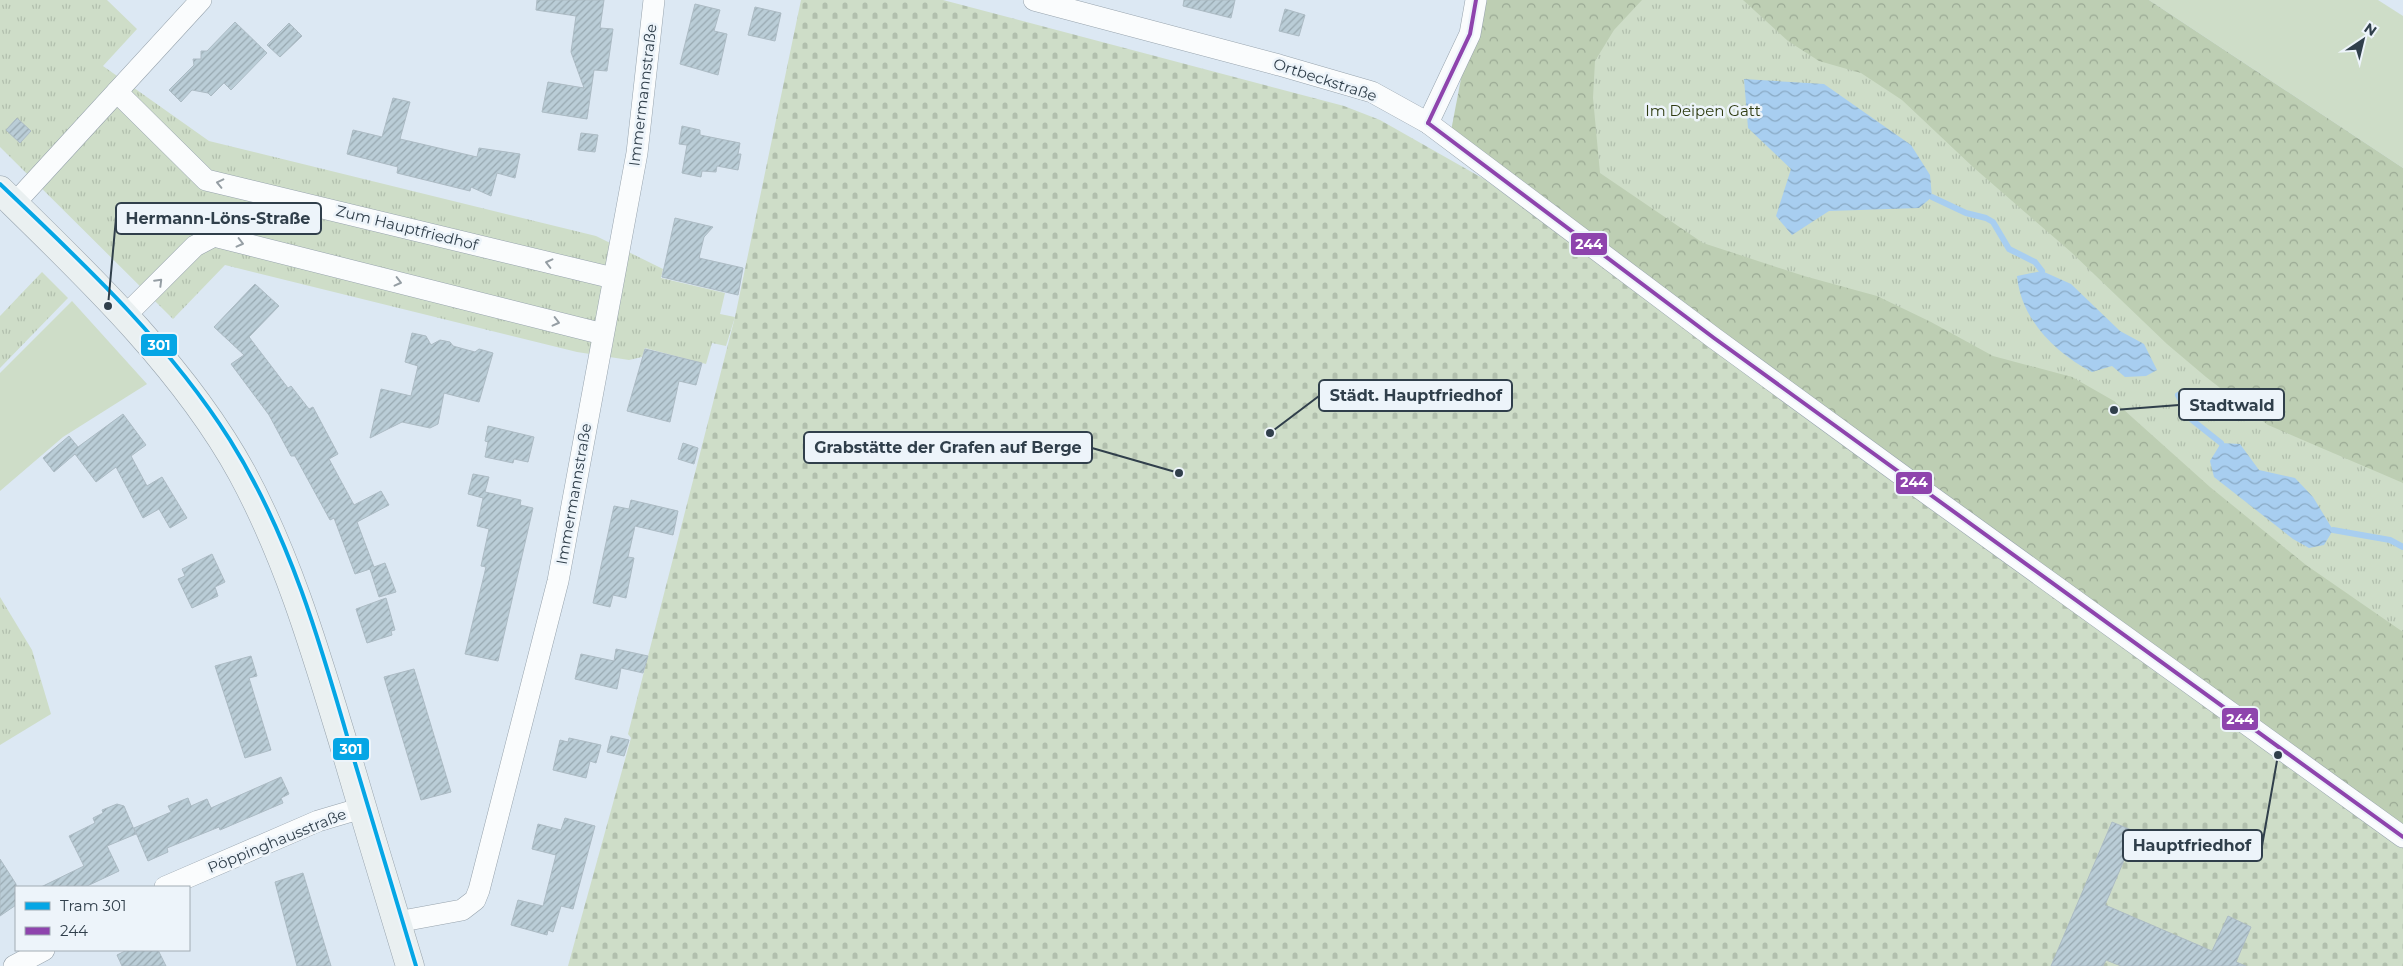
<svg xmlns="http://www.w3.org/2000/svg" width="2403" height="966" font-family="Montserrat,sans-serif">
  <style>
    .grass { fill: #ceddc8 }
    .forest { fill: url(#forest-crowns) }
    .cemetery { fill: url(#cemetery-stones) }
    .park { fill: url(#park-tufts) }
    .water { fill: url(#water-waves) }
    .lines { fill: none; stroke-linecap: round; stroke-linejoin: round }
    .stream { stroke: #a8cef0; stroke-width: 6 }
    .building { fill: url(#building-hatch); stroke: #acbbc4 }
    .street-casing { stroke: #97a3ad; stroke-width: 22 }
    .secondary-casing { stroke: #97a3ad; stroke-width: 29 }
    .street { stroke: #fafcfd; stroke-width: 21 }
    .secondary { stroke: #eaf0f1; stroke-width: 28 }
    .bus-1-casing { stroke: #edf4fa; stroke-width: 8 }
    .bus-1 { stroke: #8e44ad; stroke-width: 4 }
    .tram-1-casing { stroke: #edf4fa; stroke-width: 8 }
    .tram-1 { stroke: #05a6e5; stroke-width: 4 }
    .oneway { stroke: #959ea4 }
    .labels { text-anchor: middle; stroke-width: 5; stroke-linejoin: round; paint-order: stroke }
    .street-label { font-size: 15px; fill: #303f4b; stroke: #edf4fa }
    .park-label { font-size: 15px; fill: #2f3c12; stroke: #edf4fa }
    .leader { fill: none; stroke: #303f4b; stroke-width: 2 }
    .callout-dot { fill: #303f4b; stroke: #edf4fa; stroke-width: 2 }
    .callout { fill: #edf4fa; stroke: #303f4b; stroke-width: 2 }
    .callout-label { font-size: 16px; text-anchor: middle; font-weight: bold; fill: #303f4b }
    .line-badge { stroke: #edf4fa; stroke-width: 2 }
    .badge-label { font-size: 14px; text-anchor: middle; font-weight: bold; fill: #fff }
  </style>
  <defs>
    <pattern id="forest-crowns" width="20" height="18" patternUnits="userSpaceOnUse" patternTransform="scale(1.25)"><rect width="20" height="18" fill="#bdceb3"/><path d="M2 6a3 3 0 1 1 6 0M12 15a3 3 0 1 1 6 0" fill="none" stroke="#9aa994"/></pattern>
    <pattern id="cemetery-stones" width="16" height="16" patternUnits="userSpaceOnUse" patternTransform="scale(1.25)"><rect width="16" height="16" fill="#ceddc8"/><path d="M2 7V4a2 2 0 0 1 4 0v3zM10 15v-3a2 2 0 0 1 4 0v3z" fill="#b1bfad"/></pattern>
    <pattern id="park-tufts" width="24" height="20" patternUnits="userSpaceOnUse" patternTransform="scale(1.25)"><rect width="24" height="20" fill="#ceddc8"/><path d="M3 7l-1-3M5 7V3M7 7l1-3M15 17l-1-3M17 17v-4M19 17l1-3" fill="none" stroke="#b1bfad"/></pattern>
    <pattern id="water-waves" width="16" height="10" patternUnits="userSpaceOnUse" patternTransform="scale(1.25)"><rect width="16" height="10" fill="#a8cef0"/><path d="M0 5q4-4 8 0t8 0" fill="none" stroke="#89a9c4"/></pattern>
    <pattern id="building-hatch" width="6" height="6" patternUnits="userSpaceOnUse" patternTransform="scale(1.25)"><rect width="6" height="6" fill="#bacdd7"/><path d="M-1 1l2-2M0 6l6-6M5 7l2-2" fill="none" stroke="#98a8b0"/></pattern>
  </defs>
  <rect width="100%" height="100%" fill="#dce8f3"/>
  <!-- grass -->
  <g class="grass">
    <path d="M2149 0H2378L2403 16V168Z"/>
    <path d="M72 301 147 384 63 437 0 491V373Z"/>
  </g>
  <!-- forest -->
  <path class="forest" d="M1476 0H2149L2403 168V832L1908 471 1451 131Z"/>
  <!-- cemetery -->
  <path class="cemetery" d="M801 0H943L1344 106 1380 120 1484 179 2403 844V966H568L631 738 628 734 735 317Z"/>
  <!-- park -->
  <g class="park">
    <path d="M0 0H107L137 29 103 66 209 141 596 236 663 269 661 278 725 293 720 314 735 317 726 346 712 343 706 364 645 348 642 357 629 360 577 352 225 265 173 319 0 147Z"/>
    <path d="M1642 0H1743L1788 41 1819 61 1861 73 1902 100 1973 167 2071 252 2167 344 2206 377 2268 425 2403 483V632L2306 565 2210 487 2114 401 2072 377 1993 356 1931 322 1877 296 1804 276 1703 243 1600 173 1593 98 1595 61 1614 30Z"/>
    <path d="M42 272 68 298 0 368V316Z"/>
    <path d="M0 597 32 650 51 714 0 745Z"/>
  </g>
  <!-- water -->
  <g class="water">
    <path d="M1744 79 1824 84 1911 145 1930 175 1932 197 1919 208 1829 211 1792 235 1776 216 1791 169 1748 128Z"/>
    <path d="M2042 271 2071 284 2120 331 2144 344 2157 370 2146 376 2125 377 2112 366 2092 372C2056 353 2021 320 2017 276Z"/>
    <path d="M2221 443 2240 444 2259 470 2295 478 2313 497 2333 530 2324 545 2309 548 2293 539 2214 477 2210 461Z"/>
  </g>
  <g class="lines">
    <!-- stream -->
    <g class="stream">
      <path d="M1932 197 1966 213 1986 218 1993 222 2009 249 2035 262 2042 271"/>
      <path d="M2178 395 2192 420 2221 443"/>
      <path d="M2333 530 2390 540 2403 547"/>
    </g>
  </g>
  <!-- building -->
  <g class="building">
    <path d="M537 0H604L600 28 613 29 607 71 594 70 587 119 542 112 548 82 584 88 571 52 576 16 536 10Z"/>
    <path d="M1184 0H1235L1231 18 1183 6Z"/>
    <path d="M695 4 720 10 714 31 727 34 718 75 680 64Z"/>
    <path d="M755 7 781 13 775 41 748 35Z"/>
    <path d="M1285 9 1305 15 1299 36 1279 31Z"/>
    <path d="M235 22 267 53 231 90 224 83 211 96 208 93 192 90 181 102 169 90 194 65 193 59H201V51H207Z"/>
    <path d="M289 23 302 36 280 57 267 45Z"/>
    <path d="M393 98 410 102 400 139 477 157 479 148 520 154 515 178 497 173 491 196 471 187 470 191 397 173 398 167 347 154 353 130 382 137Z"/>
    <path d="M17 118 31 131 20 143 6 130Z"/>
    <path d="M682 126 700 130V135L740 143 738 154H741L738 170 717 166 716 172 702 171 701 177 682 173 687 145 679 144Z"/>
    <path d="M581 133 598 135 595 152 578 150Z"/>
    <path d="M675 218 713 227 704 237 699 258 743 268 738 295 662 277Z"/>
    <path d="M255 284 279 306 249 337 288 388 291 386 309 409 313 407 338 454 329 459 354 505 381 491 389 505 357 522 374 567 385 563 396 592 379 597 370 569 355 574 334 518 330 520 295 456H291L269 415 231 364 244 355 214 327Z"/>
    <path d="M412 333 426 336 431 345 440 340 450 342 453 346 475 352 479 349 493 353 479 402 444 393 438 424 430 428 402 422 370 438 381 389 411 396 418 366 405 362Z"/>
    <path d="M645 349 702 363 696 385 679 381 670 422 627 411Z"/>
    <path d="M123 414 146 445 131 456 147 486 162 477 187 518 170 528 159 509 143 518 116 467 96 482 75 454 54 472 43 458 69 436 78 447Z"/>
    <path d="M488 426 534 437 528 462 514 459 513 463 485 457 488 442 485 441Z"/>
    <path d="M683 443 698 448 694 464 678 459Z"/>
    <path d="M473 474 489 477 485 492 521 500 520 505 533 508 498 661 465 654 486 567 481 566 489 529 477 526 483 498 468 494Z"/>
    <path d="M631 500 678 511 673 535 635 526 628 557 634 558 626 598 613 595 610 607 593 603 614 506 629 509Z"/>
    <path d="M212 554 225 582 215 587 218 596 192 608 178 579 185 576 182 569Z"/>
    <path d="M386 598 395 630 391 631 392 635 367 643 356 609Z"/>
    <path d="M616 649 648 656 643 673 621 668 617 689 575 679 581 654 614 661Z"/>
    <path d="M251 656 257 676 249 678 271 750 245 758 215 666Z"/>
    <path d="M414 669 451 792 421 800 384 677Z"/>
    <path d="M611 736 629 740 624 756 607 752Z"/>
    <path d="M569 738 601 745 596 763 590 761 586 778 553 770 560 740 568 742Z"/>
    <path d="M281 777 289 794 281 798 283 803 220 830 219 827 167 848 168 852 148 861 134 828 171 812 168 806 188 798 191 806 207 799 211 808Z"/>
    <path d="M117 804 124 806 136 834 107 846 119 871 85 887H41L84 866 69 836 95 823 93 818 103 813 102 810Z"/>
    <path d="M565 818 595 826 573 909 561 906 553 932 548 930 547 935 511 925 518 900 543 906 556 855 532 849 538 824 561 830Z"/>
    <path d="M2112 822 2136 832 2105 905 2212 951 2228 916 2251 927 2236 962 2246 966H2121L2106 960 2103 966H2051Z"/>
    <path d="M0 859 16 884V905L0 916Z"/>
    <path d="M303 873 331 966H297L275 882Z"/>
    <path d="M127 950H158L166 966H122L117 955Z"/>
  </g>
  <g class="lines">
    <!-- street casing -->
    <g class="street-casing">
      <g id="street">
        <path d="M1034 0 1279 65 1372 92 1428 123 1714 338 1907 479 2403 837"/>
        <path d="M117 92 206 180 613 278"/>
        <path d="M1428 123 1470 34 1476 0"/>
        <path d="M14 204 201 0"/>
        <path d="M125 316 195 246 214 236 603 334"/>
        <path d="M165 887 318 821 362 808"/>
        <path d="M397 922 462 910 475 900 479 890 558 581 637 153 654 0"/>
        <path d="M14 966 44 950"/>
      </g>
    </g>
    <!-- secondary casing -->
    <g class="secondary-casing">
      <path id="secondary" d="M0 190C86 274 184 367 242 473 288 558 315 650 343 742 365 817 387 891 410 966"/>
    </g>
    <!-- street -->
    <use href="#street" class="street"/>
    <!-- secondary -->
    <use href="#secondary" class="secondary"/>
    <!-- bus-1 casing -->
    <g class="bus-1-casing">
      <g id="bus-1">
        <path d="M1428 123 1714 338 2403 837"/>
        <path d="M1428 123 1470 34 1476 0"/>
      </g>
    </g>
    <!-- bus-1 -->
    <use href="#bus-1" class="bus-1"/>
    <!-- tram-1 casing -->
    <g class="tram-1-casing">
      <path id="tram-1" d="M0 184C83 263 169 343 230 440 290 536 321 645 352 753 373 824 395 895 416 966"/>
    </g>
    <!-- tram-1 -->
    <use href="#tram-1" class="tram-1"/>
  </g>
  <!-- one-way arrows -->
  <defs><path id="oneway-chevron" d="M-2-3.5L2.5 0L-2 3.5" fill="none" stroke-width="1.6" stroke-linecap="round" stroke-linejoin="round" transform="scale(1.25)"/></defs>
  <g class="oneway">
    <use href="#oneway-chevron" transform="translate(220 183) rotate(-167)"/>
    <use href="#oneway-chevron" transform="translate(240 243) rotate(14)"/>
    <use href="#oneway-chevron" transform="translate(549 263) rotate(-166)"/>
    <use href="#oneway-chevron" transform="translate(159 282) rotate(-45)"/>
    <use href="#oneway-chevron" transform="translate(398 282) rotate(14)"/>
    <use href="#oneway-chevron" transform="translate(556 322) rotate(14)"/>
  </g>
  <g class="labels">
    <!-- street labels -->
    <g class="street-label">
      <text transform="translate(1325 80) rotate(18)" y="5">Ortbeckstraße</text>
      <text transform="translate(643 95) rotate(-83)" y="5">Immermannstraße</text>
      <text transform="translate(407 228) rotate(14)" y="5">Zum Hauptfriedhof</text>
      <text transform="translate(574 494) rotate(-80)" y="5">Immermannstraße</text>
      <text transform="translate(277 841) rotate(-22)" y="5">Pöppinghausstraße</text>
    </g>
    <!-- park labels -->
    <g class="park-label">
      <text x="1703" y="116">Im Deipen Gatt</text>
    </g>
  </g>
  <!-- callouts -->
  <path class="leader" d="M108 306L116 218M1270 433L1319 396M2114 410L2179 405M1179 473L1092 448M2278 755L2262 846"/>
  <g class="callout-dot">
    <circle cx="108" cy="306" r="5"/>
    <circle cx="1270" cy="433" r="5"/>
    <circle cx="2114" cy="410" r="5"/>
    <circle cx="1179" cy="473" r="5"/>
    <circle cx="2278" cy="755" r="5"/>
  </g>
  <g class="callout">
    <rect x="116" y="203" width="205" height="31" rx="5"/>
    <rect x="1319" y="380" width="193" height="31" rx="5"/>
    <rect x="2179" y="389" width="105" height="31" rx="5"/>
    <rect x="804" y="432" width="288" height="31" rx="5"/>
    <rect x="2123" y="830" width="139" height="31" rx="5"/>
  </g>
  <g class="callout-label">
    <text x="218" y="224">Hermann-Löns-Straße</text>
    <text x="1416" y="401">Städt. Hauptfriedhof</text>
    <text x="2232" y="411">Stadtwald</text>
    <text x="948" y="453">Grabstätte der Grafen auf Berge</text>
    <text x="2192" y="851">Hauptfriedhof</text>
  </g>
  <g class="line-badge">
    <rect x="1570" y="232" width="38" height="24" rx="5" fill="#8e44ad"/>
    <rect x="140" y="333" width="38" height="24" rx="5" fill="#05a6e5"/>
    <rect x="1895" y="471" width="38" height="24" rx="5" fill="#8e44ad"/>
    <rect x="2221" y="707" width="38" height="24" rx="5" fill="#8e44ad"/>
    <rect x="332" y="737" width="38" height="24" rx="5" fill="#05a6e5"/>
  </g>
  <g class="badge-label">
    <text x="1589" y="249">244</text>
    <text x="159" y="350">301</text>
    <text x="1914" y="487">244</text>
    <text x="2240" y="724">244</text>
    <text x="351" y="754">301</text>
  </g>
  <!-- legend -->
  <rect x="15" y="886" width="175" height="65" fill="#edf4fa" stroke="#a1acb4"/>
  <rect x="25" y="902" width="25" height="8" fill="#05a6e5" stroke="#a1acb4"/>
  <text x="60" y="911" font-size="15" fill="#303f4b">Tram 301</text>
  <rect x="25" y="927" width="25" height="8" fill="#8e44ad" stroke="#a1acb4"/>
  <text x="60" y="936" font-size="15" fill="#303f4b">244</text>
  <!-- north arrow -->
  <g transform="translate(2363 40) rotate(35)" stroke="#edf4fa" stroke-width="4" paint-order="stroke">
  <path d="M0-4L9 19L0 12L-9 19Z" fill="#303f4b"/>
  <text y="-8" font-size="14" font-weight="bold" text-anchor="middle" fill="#303f4b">N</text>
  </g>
</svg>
